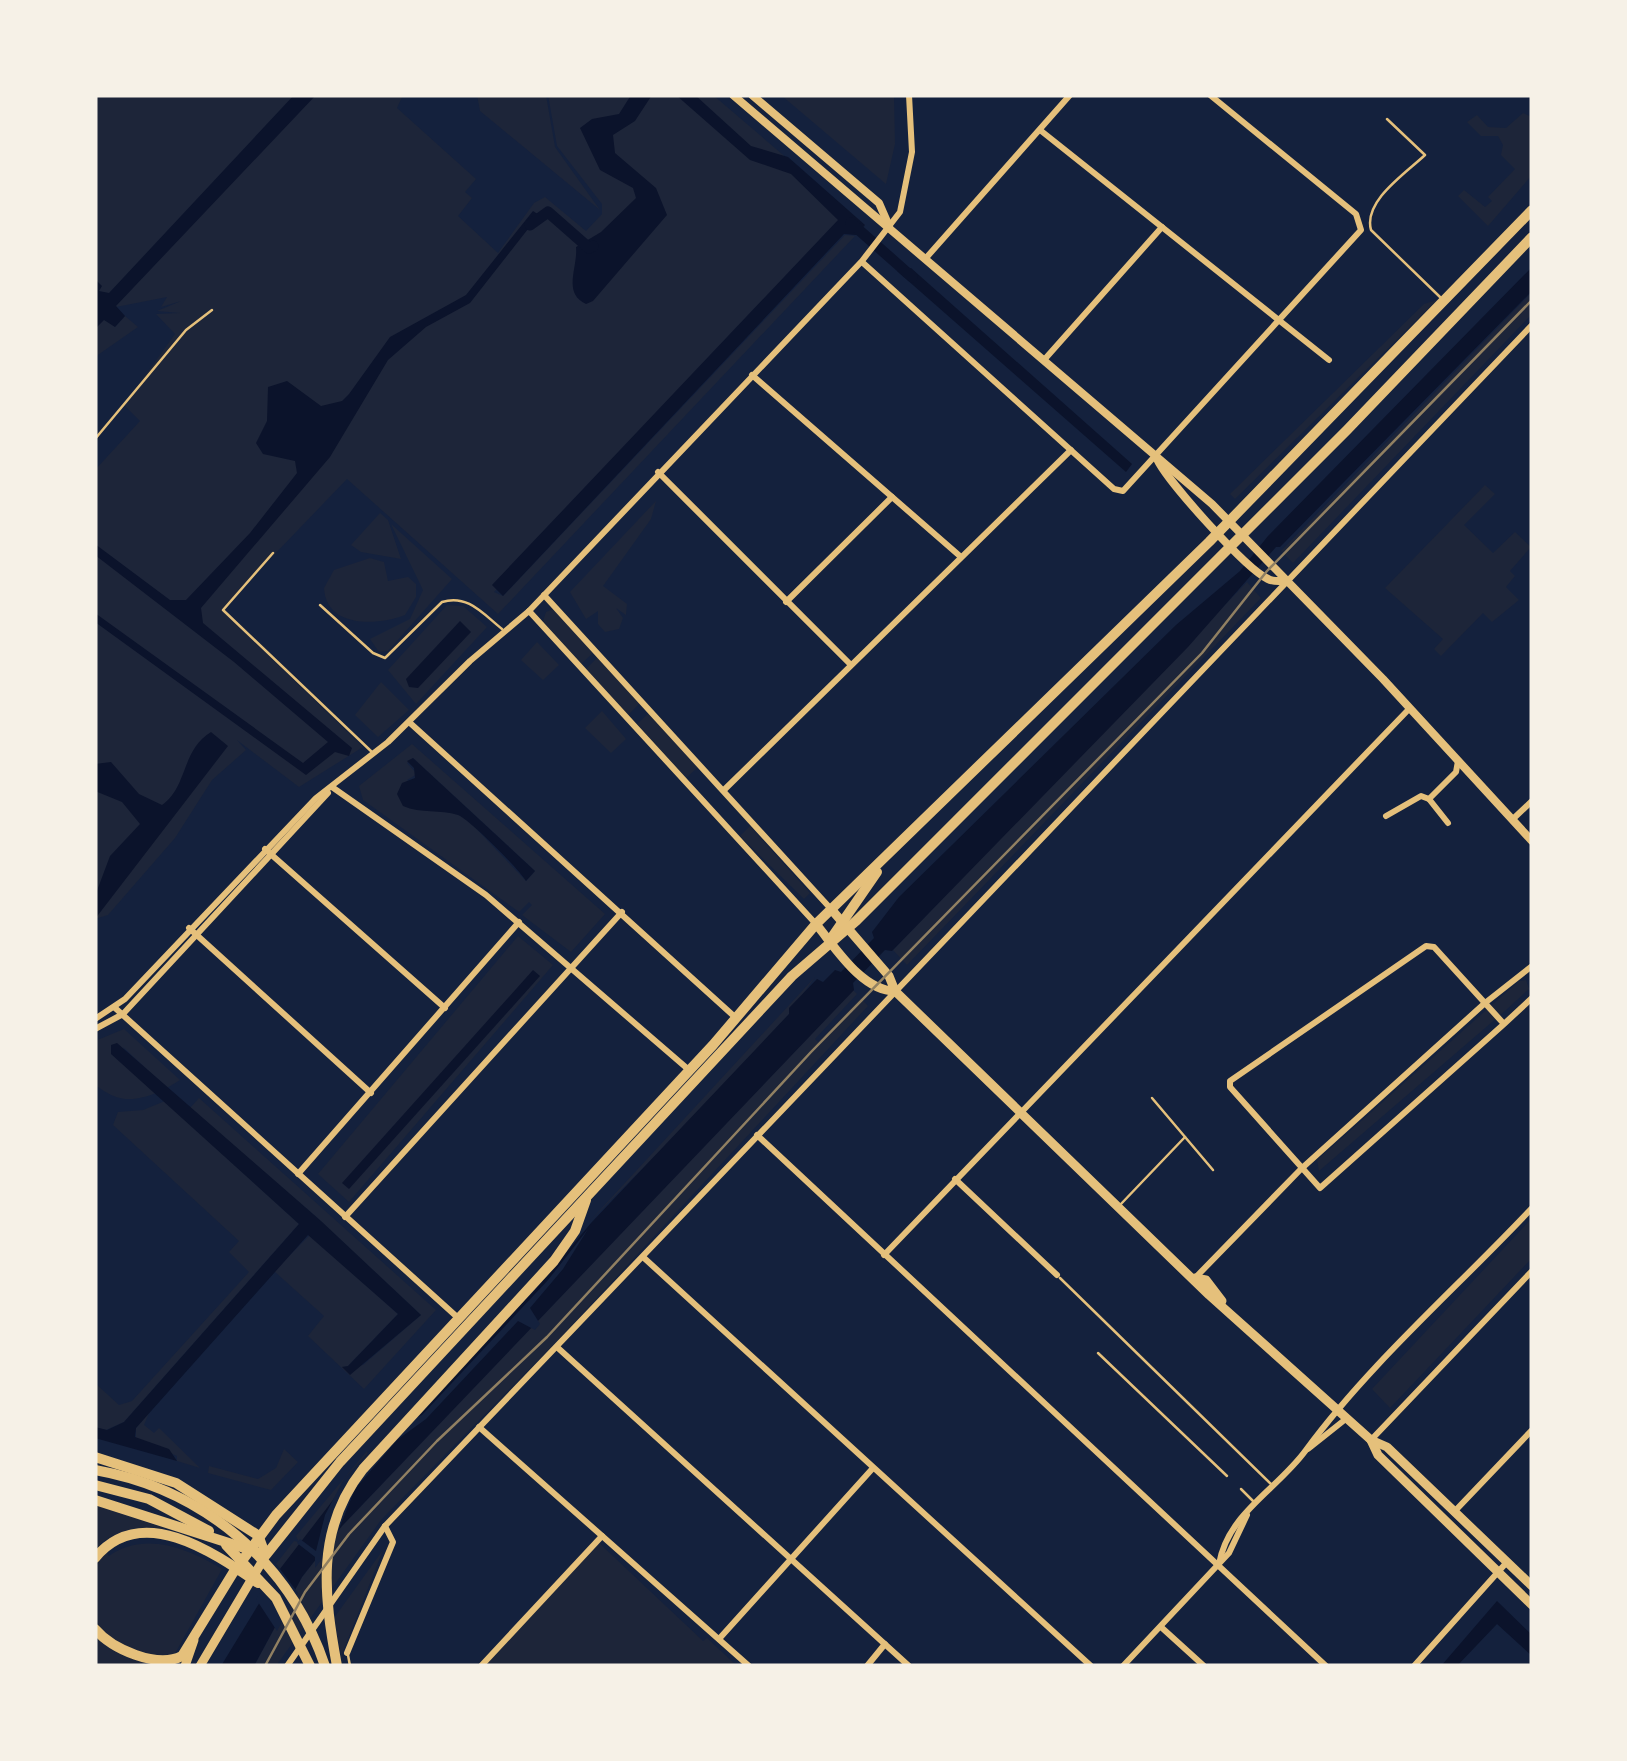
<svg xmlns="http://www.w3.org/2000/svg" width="1627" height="1761" font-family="Overpass,sans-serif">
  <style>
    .green { fill: #1d2539; fill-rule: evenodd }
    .water { fill: #0b132b }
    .pier { fill: #14213d }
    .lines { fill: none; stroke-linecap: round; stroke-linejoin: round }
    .canal { stroke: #0b132b; stroke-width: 11 }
    .service { stroke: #e5c07b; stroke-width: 2.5 }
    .minor { stroke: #e5c07b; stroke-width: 6 }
    .tertiary { stroke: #e5c07b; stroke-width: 8 }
    .secondary { stroke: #e5c07b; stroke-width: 9 }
    .primary { stroke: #e5c07b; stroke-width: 10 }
    .tram { stroke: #918062; stroke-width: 2.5 }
  </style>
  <rect width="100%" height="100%" fill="#14213d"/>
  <!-- green -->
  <g class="green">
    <path d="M95 95H403L397 108 476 179 465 192 472 198 458 216 498 253 534 203 545 197 586 231 602 214V204L557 146 548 95H713L865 225 858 233 841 228 494 592 503 596 845 235 855 236 498 614 347 479 221 610 363 747 299 787 237 740 246 750 212 780 175 838 108 915 95 919V470L140 421 124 405 175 334 156 314 180 313 157 311 181 301 161 307 167 297 116 307 107 320 115 327 125 316 138 327 95 357Z"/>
    <path d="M477 95H546L555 147 600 210 480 111Z"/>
    <path d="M781 95H894L895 144 886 184Z"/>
    <path d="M1523 113 1532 117V175L1488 226 1458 196 1464 190 1485 207 1492 201 1488 197 1515 169 1501 155 1503 145 1498 136H1481L1467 122 1477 115 1488 127 1506 128Z"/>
    <path d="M1532 292V314L1293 563 1281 551Z"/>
    <path d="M1437 300 1235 499 1230 494 1424 304Z"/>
    <path d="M1485 485 1495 494 1464 525 1493 553 1515 532 1531 547 1510 571 1515 576 1506 587 1519 600 1492 622 1483 613 1441 656 1434 649 1443 639 1385 588Z"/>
    <path d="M656 501 651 519 603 586 627 604 626 615 616 608 623 618 619 629 605 632 598 624V611L586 619 570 592Z"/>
    <path d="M380 513 388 520 401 559 361 552 351 545Z"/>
    <path d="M391 524 452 579 388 651 379 652 370 639 410 619 423 590Z"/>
    <path d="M370 558 384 562 388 581 408 577 416 584V597L405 615C377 626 326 628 324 588L334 570Z"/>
    <path d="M1247 582 1261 598 907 965 893 950Z"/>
    <path d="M447 605 463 606 487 627 416 704 388 670Z"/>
    <path d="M555 608 594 652 581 664 543 621 546 612Z"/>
    <path d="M537 642 559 665 543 680 521 660Z"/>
    <path d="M598 657 640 703 628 715 586 669Z"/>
    <path d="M381 682 409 710 378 737 355 715Z"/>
    <path d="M602 711 626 739 611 753 585 728Z"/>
    <path d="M649 713 698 767 686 778 637 724Z"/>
    <path d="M412 744 605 914 571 952 522 915 532 905 529 902 519 912 363 800 359 786ZM413 758 535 871 526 881 467 819 407 780 417 774 407 763Z"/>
    <path d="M750 826 810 893 804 899 740 836Z"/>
    <path d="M518 936 553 965 349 1202 318 1174Z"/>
    <path d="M815 977 789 1014 700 1111 589 1222Z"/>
    <path d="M1526 980 1529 989 1506 1010 1319 1171 1317 1160 1519 981Z"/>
    <path d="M853 990 857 994 815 1039 818 1042 861 998 868 1006 557 1341 381 1520 276 1666H254L302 1577 342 1526Z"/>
    <path d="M124 1029 180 1080 167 1088 123 1047 137 1076 156 1093C130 1103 117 1101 95 1085V1041Z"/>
    <path d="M199 1098 436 1310 364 1389 308 1336 324 1316 274 1271 310 1235 398 1314 348 1366 342 1367 363 1365 421 1315 313 1214 190 1108Z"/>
    <path d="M165 1101 299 1224 124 1422 106 1430 95 1427V1383L119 1405 132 1401 249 1272 229 1252 239 1241 113 1125 118 1112 143 1110Z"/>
    <path d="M1532 1218V1258L1390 1408 1372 1389Z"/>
    <path d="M149 1413 144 1425 154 1433 159 1428 200 1468 177 1461V1456L136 1438V1428Z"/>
    <path d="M284 1449 298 1462 271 1490 208 1473 209 1466 258 1479 276 1468Z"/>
    <path d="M367 1451 369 1457 280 1569 276 1564 294 1541 299 1542 296 1536Z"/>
    <path d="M95 1505 167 1529C141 1526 121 1528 100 1544L109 1556C145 1531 187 1548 222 1569L168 1666H95Z"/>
    <path d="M597 1541 703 1641 707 1638 737 1666H481Z"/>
    <path d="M383 1550 342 1654 343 1666 334 1618Z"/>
  </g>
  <!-- water -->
  <g class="water">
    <path d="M294 95H316L116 306 125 316 115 327 104 320 95 329V279L102 286 99 291 109 293Z"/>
    <path d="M631 95H652L635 121 613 135 615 153 656 188 667 215 593 301 586 304C562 293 578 268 576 247L601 232 636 198 633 188 600 170 580 128 592 119 619 114Z"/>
    <path d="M676 95H695L751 146 788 157 865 225 856 235 844 234 503 596 492 585 838 220 791 174 750 160Z"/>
    <path d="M533 211 539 215 470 303 426 327 388 360 330 457 201 608 203 623 352 748 349 756 335 752 306 775 95 622V613L303 763 328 742 234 662 95 555V544L170 600H186L250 533 297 473 295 461 263 454 256 443 267 421 268 387 287 381 321 406 342 401 349 394 390 337 466 295Z"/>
    <path d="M1532 267V291L1280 547H1276L1188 647 892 951 885 950 853 983 854 990 342 1526 302 1577 254 1666H221L280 1569 343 1487 535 1290 591 1223 789 1014V1008L817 979 823 982 835 970 841 972 874 938 872 932 899 897 1176 625 1240 571 1268 536Z"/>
    <path d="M911 268 1132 464 1126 472 897 271Z"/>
    <path d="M460 621 471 632 418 688 409 687 406 679Z"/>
    <path d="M211 732 228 746 95 919V896L110 856 140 824 122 802 95 791V764L111 762 139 794 162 805C188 787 181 750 211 732Z"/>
    <path d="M413 758 535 871 526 881C520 870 469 819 458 815 440 809 421 814 403 806L397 794 402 783 415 778 414 768 407 761Z"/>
    <path d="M533 970 540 976 349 1189 342 1183Z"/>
    <path d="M117 1043 321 1221 421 1315 350 1375 342 1367 348 1366 398 1314 308 1235 136 1428 135 1437 169 1449 177 1461 95 1438V1427L107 1430 124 1422 299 1224 111 1054V1045Z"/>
    <path d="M1497 1601 1532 1635V1656L1497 1624 1457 1666H1441Z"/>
  </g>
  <!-- pier -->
  <g class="pier">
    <path d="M588 1229 563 1269 530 1308 540 1324 535 1330 518 1321 426 1419 397 1440 355 1489 333 1544 315 1568V1557L297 1543 300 1539 316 1551 325 1515 344 1479 434 1381 443 1390 418 1417 422 1415 548 1280Z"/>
    <path d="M277 1565 298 1593 277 1631 256 1599Z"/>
  </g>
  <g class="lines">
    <!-- canal -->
    <g class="canal">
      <path d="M851 223 912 277"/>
      <path d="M530 225 548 212 589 248 593 246"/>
    </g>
    <!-- service -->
    <g class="service">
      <path d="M1387 119 1425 155C1406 173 1363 201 1371 230L1440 297"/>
      <path d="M95 439 186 330 212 310"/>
      <path d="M273 553 223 610 373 753"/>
      <path d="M320 605 373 653 385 658 442 602C468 594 483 614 502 629"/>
      <path d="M1152 1098 1213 1170"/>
      <path d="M1120 1205 1185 1137"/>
      <path d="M1060 1278 1272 1485"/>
      <path d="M1098 1353 1227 1476"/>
      <path d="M1241 1489 1254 1502"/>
      <path d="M348 1655 350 1666"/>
    </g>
    <!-- minor -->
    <g class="minor">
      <path d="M1040 130 1329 360"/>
      <path d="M926 258 1070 95"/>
      <path d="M862 262 1114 489 1123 491 1361 230 1356 214 1210 95"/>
      <path d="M1044 360 1162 227"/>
      <path d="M752 375 961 557"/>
      <path d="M658 472 851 665"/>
      <path d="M544 595 831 909"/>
      <path d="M786 602 892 497"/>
      <path d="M529 611 815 923"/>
      <path d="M409 722 736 1018"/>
      <path d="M332 787 486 895 689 1070"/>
      <path d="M725 789 1071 450"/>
      <path d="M1429 799 1448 823"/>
      <path d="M1386 816 1421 796 1429 799 1456 772 1458 761"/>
      <path d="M1514 818 1532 801"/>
      <path d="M265 849 445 1008"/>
      <path d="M189 928 371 1093"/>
      <path d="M114 1007 456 1316"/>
      <path d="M95 1019 125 999 316 798 388 742 470 661 529 611 862 261 900 212 912 152 909 95"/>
      <path d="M1504 1024 1434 947 1426 946 1230 1081V1087L1320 1188 1504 1024 1532 998"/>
      <path d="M95 1029 123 1014 328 793"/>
      <path d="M757 1135 1326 1666"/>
      <path d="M298 1174 519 922"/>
      <path d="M955 1179 1057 1275"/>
      <path d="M345 1217 622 912"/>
      <path d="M884 1255 1409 709"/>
      <path d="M643 1257 1091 1666"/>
      <path d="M1196 1277 1301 1169 1485 1003 1532 966"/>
      <path d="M558 1348 909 1666"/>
      <path d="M479 1427 749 1666"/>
      <path d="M1371 1440 1532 1271"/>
      <path d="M1308 1449 1347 1418"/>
      <path d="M1454 1512 1532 1430"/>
      <path d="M1219 1564C1228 1513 1277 1490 1306 1450 1371 1362 1457 1288 1532 1208"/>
      <path d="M1161 1627 1204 1666"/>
      <path d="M719 1639 873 1468"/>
      <path d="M347 1653 393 1542 385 1526"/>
      <path d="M287 1666 385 1526 1532 325"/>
      <path d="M481 1666 602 1536"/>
      <path d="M867 1666 885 1644"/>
      <path d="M1123 1666 1229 1553 1247 1515"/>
      <path d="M1414 1666 1507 1562"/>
    </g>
    <!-- tertiary -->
    <g class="tertiary">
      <path d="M733 95 1212 504 1383 679 1532 841"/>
      <path d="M752 95 879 203 889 226"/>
      <path d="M1157 459C1168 482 1246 569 1268 579 1273 582 1279 581 1284 581"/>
    </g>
    <!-- secondary -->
    <g class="secondary">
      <path d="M831 909 889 976 895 991 1209 1295 1371 1440 1387 1447 1532 1586"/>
      <path d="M816 924C835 947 862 991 895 991"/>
      <path d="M1195 1278 1206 1280 1222 1301"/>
      <path d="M1371 1440 1378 1455 1532 1605"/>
      <path d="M185 1666 194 1640"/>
      <path d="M200 1666 266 1555 259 1536"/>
    </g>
    <!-- primary -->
    <g class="primary">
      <path d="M830 940 877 872"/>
      <path d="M95 1457 176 1483 259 1536"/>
      <path d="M95 1470C203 1489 290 1562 325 1666"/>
      <path d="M95 1485 149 1499 209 1531"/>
      <path d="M95 1500 266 1555 340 1462 792 976 856 921 1347 430 1532 237"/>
      <path d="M226 1545 276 1598 310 1666"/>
      <path d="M95 1558C141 1502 213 1552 258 1583"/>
      <path d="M95 1629C112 1649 157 1669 182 1656L233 1573 276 1515 713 1045 816 924 1209 542 1532 210"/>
      <path d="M337 1666C324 1595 315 1530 363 1469L554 1261 575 1231 586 1200"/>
    </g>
    <!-- tram -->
    <path class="tram" d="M265 1666 305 1592 349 1534 437 1441 547 1337 811 1052 1202 653 1267 571 1532 300"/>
  </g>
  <!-- border -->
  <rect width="1627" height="1761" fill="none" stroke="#f6f1e7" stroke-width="195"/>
</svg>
